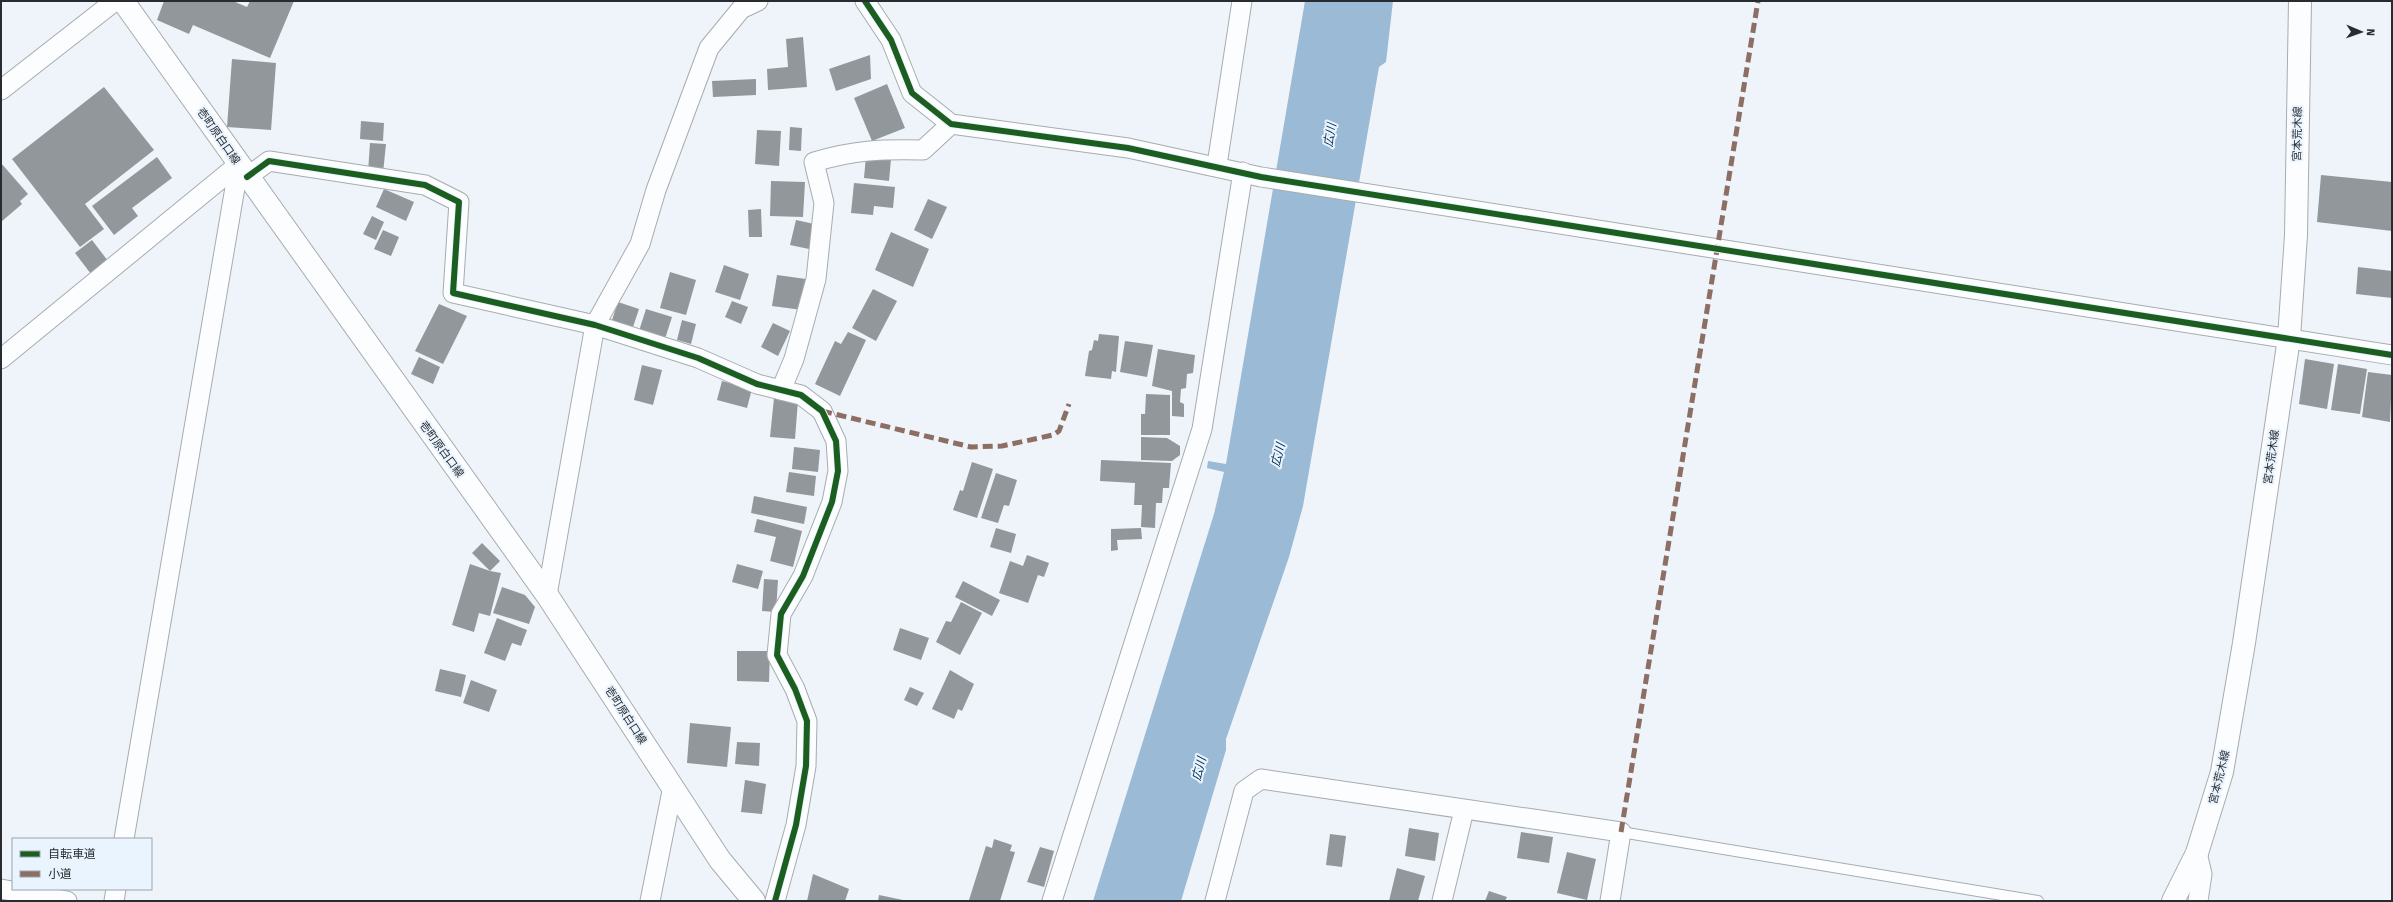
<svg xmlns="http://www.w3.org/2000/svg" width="2393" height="902" font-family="'Fira Sans','Noto Sans JP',sans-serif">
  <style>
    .water { fill: #9bbad5 }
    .building { fill: #92979b }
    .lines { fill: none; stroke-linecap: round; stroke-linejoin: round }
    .lane-casing { stroke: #a7acb0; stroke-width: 12 }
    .street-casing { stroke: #a7acb0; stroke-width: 21 }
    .secondary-casing { stroke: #a7acb0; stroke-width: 24 }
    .lane { stroke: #fcfdfe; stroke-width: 10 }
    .street { stroke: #fcfdfe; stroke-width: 19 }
    .secondary { stroke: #fcfdfe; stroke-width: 22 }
    .quiet { stroke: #8d6e63; stroke-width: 5; stroke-dasharray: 10 5; stroke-linecap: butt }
    .cycleway-casing { stroke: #eaf4fe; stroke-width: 8 }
    .cycleway { stroke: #1b5e20; stroke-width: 6 }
    .labels { text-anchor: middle; stroke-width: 4; stroke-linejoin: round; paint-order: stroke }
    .street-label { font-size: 11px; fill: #272c30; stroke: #eaf4fe }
    .water-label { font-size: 12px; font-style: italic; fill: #003052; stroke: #eaf4fe }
  </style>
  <rect width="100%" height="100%" fill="#eef4fa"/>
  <!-- water -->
  <path class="water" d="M1305 1H1393L1386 62 1379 67 1303 506 1289 557 1226 739V750L1181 901H1093L1214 514 1224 472 1207 468 1208 461 1226 464Z"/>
  <!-- building -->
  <g class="building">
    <path d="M164 1H233L247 7 250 1H294L270 58 193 25 189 34 157 20Z"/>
    <path d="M803 37 807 87 768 90 767 69 788 67 786 39Z"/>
    <path d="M870 55 871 79 836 91 829 69Z"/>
    <path d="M232 59 276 63 271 130 227 127Z"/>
    <path d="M756 79V95L713 97 712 81Z"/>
    <path d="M887 84 905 128 872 141 854 98Z"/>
    <path d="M104 87 154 150 85 204 104 229 80 247 12 159Z"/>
    <path d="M361 121 384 123 383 141 360 139Z"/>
    <path d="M790 127 802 128 801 151 789 150Z"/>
    <path d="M757 130 781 131 779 166 755 164Z"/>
    <path d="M370 143 386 144 383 173 368 172Z"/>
    <path d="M866 156 891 159 889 181 864 178Z"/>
    <path d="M157 157 172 178 132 208 138 216 114 235 92 206Z"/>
    <path d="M1 163 28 194 20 201 22 204 1 222Z"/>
    <path d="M2321 175 2392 182V231L2317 222Z"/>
    <path d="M771 181 805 182 803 217 770 216Z"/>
    <path d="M854 183 895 187 893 208 874 206 873 215 851 213Z"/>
    <path d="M384 189 414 202 406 221 376 207Z"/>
    <path d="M928 199 947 207 932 239 914 230Z"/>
    <path d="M761 209 762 237H749L748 210Z"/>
    <path d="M372 216 384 222 376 240 363 234Z"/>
    <path d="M796 220 814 224 809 249 790 245Z"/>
    <path d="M383 230 399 237 391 256 374 249Z"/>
    <path d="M891 232 929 249 913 287 875 270Z"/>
    <path d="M92 240 108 261 91 274 75 253Z"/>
    <path d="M724 265 749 274 740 300 715 292Z"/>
    <path d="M2358 267 2392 271V298L2356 294Z"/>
    <path d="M670 272 696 280 686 315 660 308Z"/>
    <path d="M777 275 806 279 802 310 772 306Z"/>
    <path d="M873 289 897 301 876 341 852 328Z"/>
    <path d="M732 301 748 307 741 324 725 317Z"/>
    <path d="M618 302 639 309 631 333 610 326Z"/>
    <path d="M439 304 467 316 443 364 415 351Z"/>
    <path d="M646 309 672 317 664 342 638 334Z"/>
    <path d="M682 320 696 324 691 344 677 340Z"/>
    <path d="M773 323 790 331 778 356 761 347Z"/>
    <path d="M848 332 866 340 840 396 815 384 835 341 841 344Z"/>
    <path d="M1099 334 1119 336 1116 372 1112 371 1111 379 1085 376 1089 351 1092 350 1094 340 1098 341Z"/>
    <path d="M1125 341 1153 345 1147 377 1120 372Z"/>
    <path d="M1158 349 1195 355 1193 373 1187 374 1186 388 1181 389 1180 402 1184 404V417L1172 416V391L1152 386Z"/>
    <path d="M419 357 440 367 433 384 411 374Z"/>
    <path d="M2305 359 2334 364 2327 409 2299 404Z"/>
    <path d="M2338 364 2367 369 2360 414 2331 410Z"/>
    <path d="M642 365 662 370 653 405 634 400Z"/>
    <path d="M2368 372 2392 375 2390 422 2362 417Z"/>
    <path d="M722 381 752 389 747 408 717 400Z"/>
    <path d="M1146 394 1170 395V435H1141V414H1145Z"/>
    <path d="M774 398 798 400 795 439 770 437Z"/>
    <path d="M1141 437 1167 438 1180 446V455L1172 461 1141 460Z"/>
    <path d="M794 447 820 450 818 472 792 469Z"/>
    <path d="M1101 460 1171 463 1169 488H1163L1162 503H1156L1155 528 1141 527 1142 505H1134L1135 483 1100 481Z"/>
    <path d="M972 462 993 469 977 518 953 510 960 490 963 491Z"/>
    <path d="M789 472 816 476 814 496 786 492Z"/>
    <path d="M996 473 1017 480 1009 506 1004 505 998 523 981 518Z"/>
    <path d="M754 496 807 507 804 524 751 513Z"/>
    <path d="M757 519 802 531 793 567 770 561 776 537 754 532Z"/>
    <path d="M996 528 1016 534 1011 553 990 547Z"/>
    <path d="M1141 528 1142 539 1117 540 1118 550 1111 551V529Z"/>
    <path d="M482 543 500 561 490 571 501 573 490 616 479 613 474 632 452 625 470 564 490 571 472 553Z"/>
    <path d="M1027 555 1049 563 1044 577 1038 575 1028 603 999 593 1010 561 1023 566Z"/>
    <path d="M737 564 763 571 758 589 732 582Z"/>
    <path d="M764 579 778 580 776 612 762 611Z"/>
    <path d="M963 581 1000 600 992 616 955 597Z"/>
    <path d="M502 587 525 595 535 607 529 624 493 613Z"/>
    <path d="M961 602 982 613 960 655 936 642 946 621 951 622Z"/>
    <path d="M497 618 527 630 521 646 512 643 505 661 484 653Z"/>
    <path d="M900 628 929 638 921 660 893 650Z"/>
    <path d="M737 651H770L769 682 737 681Z"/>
    <path d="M440 669 466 675 461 697 435 691Z"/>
    <path d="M950 670 974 684 962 711 958 709 954 719 932 709Z"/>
    <path d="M471 680 497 690 489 712 463 703Z"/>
    <path d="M910 687 924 693 917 706 904 700Z"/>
    <path d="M690 723 731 727 727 767 687 763Z"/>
    <path d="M737 742 760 743 759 766 735 764Z"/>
    <path d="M745 780 766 784 762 814 741 812Z"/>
    <path d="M1409 828 1439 833 1435 861 1405 856Z"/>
    <path d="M1521 832 1553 837 1549 863 1517 858Z"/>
    <path d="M1330 834 1346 836 1342 867 1326 865Z"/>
    <path d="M994 839 1012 845 1010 851 1015 852 1000 901 969 900 986 846 992 848Z"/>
    <path d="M1040 847 1054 851 1044 887 1027 882Z"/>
    <path d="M1567 852 1596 859 1587 900 1557 893Z"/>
    <path d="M1397 868 1425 876 1418 901H1389Z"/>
    <path d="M813 874 849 889 845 901H807Z"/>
    <path d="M1489 891 1507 897 1505 901H1485Z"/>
    <path d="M879 895 903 900V901H878Z"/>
  </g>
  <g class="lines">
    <!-- lane casing -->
    <g class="lane-casing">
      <path id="lane" d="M1621 832 2038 901"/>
    </g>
    <!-- street casing -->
    <g class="street-casing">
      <g id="street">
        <path d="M865 1 891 40 912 93 951 124 1128 148 1261 177 2392 355"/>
        <path d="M1 90 115 1"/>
        <path d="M1217 165 1242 1"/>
        <path d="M247 177 269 161 425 185 459 202 453 293 595 325 698 358 757 384 801 395 822 411 836 441 838 471 832 502 803 576 781 614 777 655 795 689 807 721 806 766 796 825 775 901"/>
        <path d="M1 359 239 164"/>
        <path d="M781 390 794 359 816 279 824 203 814 162C854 150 881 149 923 150L951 124"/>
        <path d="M547 595 595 325 640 244 656 190 709 48 741 9 758 1"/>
        <path d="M124 839 239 164"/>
        <path d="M2197 853 2202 874 2198 901"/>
        <path d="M1 889 67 901"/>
        <path d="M114 901 116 889"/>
        <path d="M650 901 673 786"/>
        <path d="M1052 901 1202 429 1243 172"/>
        <path d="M1215 901 1244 791 1261 779 1621 832 1610 901"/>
        <path d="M1442 901 1464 810"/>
      </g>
    </g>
    <!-- secondary casing -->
    <g class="secondary-casing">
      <g id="secondary">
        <path d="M123 1 547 595 720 860 754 901"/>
        <path d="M2173 901 2197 853 2222 772 2244 643 2289 338 2296 235 2300 1"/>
      </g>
    </g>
    <!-- lane -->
    <use href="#lane" class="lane"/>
    <!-- street -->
    <use href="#street" class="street"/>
    <!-- secondary -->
    <use href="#secondary" class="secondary"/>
    <!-- quiet -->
    <g class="quiet">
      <path d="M822 411 971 447 1002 446 1053 435 1059 431 1069 404"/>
      <path d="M1621 832 1758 1"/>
    </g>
    <!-- cycleway casing -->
    <g class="cycleway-casing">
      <g id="cycleway">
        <path d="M865 1 891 40 912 93 951 124 1128 148 1261 177 2392 355"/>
        <path d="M247 177 269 161 425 185 459 202 453 293 595 325 698 358 757 384 801 395 822 411 836 441 838 471 832 502 803 576 781 614 777 655 795 689 807 721 806 766 796 825 775 901"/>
      </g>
    </g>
    <!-- cycleway -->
    <use href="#cycleway" class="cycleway"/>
  </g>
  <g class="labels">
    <!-- street labels -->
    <g class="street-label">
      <text transform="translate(2297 134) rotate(-89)" y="4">宮本荒木線</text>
      <text transform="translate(219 136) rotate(55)" y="4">壱町原白口線</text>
      <text transform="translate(442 449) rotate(54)" y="4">壱町原白口線</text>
      <text transform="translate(2271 457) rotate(-82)" y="4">宮本荒木線</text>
      <text transform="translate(626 715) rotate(57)" y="4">壱町原白口線</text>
      <text transform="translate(2219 777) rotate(-76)" y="4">宮本荒木線</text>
    </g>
    <!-- water labels -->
    <g class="water-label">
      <text transform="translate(1330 135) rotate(-81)" y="4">広川</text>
      <text transform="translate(1278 455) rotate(-76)" y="4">広川</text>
      <text transform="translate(1199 769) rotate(-76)" y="4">広川</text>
    </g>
  </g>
  <!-- border -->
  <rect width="2393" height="902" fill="none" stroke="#272c30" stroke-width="4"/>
  <!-- legend -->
  <rect x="12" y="838" width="140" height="52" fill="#eaf4fe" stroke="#9ca4ac"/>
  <rect x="20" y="851" width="20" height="6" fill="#1b5e20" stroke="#9ca4ac"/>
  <text x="48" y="858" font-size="12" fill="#272c30">自転車道</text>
  <rect x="20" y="871" width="20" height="6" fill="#8d6e63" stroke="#9ca4ac"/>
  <text x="48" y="878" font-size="12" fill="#272c30">小道</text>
  <!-- north arrow -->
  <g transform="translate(2361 32) rotate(92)" stroke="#eaf4fe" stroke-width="3" paint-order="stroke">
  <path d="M0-3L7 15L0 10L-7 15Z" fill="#272c30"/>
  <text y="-6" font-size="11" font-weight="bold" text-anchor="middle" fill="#272c30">N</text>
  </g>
</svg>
